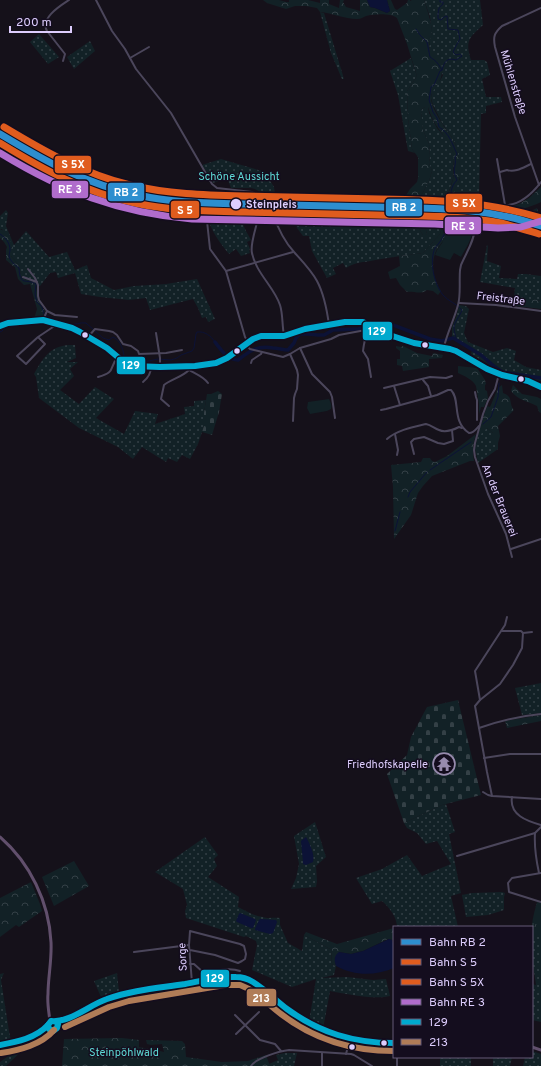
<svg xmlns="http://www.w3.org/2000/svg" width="541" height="1066" font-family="Overpass,sans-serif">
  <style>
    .grass { fill: url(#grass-dots) }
    .forest { fill: url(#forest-crowns) }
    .cemetery { fill: url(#cemetery-stones) }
    .park { fill: url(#park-tufts) }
    .pitch { fill: #122126 }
    .water { fill: #0c1236 }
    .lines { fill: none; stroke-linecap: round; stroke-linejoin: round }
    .stream { stroke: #0c1236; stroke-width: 1 }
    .river { stroke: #0c1236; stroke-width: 3.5 }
    .minor { stroke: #4b465b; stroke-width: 2 }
    .major { stroke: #614f6c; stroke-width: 3 }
    .bus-1-casing { stroke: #140d1e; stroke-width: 9 }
    .bus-2-casing { stroke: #140d1e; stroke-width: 9 }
    .bus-1 { stroke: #00a9ce; stroke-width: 6 }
    .bus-2 { stroke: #b07c57; stroke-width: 6 }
    .rail-1-casing { stroke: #140d1e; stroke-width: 10 }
    .rail-2-casing { stroke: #140d1e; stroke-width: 10 }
    .rail-3-casing { stroke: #140d1e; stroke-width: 10 }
    .rail-4-casing { stroke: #140d1e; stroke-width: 10 }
    .rail-1 { stroke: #2d8ecf; stroke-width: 7 }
    .rail-2 { stroke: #e05c1e; stroke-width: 7 }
    .rail-3 { stroke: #e05c1e; stroke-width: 7 }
    .rail-4 { stroke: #b06ccc; stroke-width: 7 }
    .stop-dot { fill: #ddcdfd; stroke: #140d1e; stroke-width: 1.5 }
    .labels { text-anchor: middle; stroke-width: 3; stroke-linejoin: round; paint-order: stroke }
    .street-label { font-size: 11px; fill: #ddcdfd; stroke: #140d1e }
    .park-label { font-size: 11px; fill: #5dd8d4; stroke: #140d1e }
    .stop-label { font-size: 11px; font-weight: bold; fill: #ddcdfd; stroke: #140d1e; text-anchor: start }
    .poi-label { font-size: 11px; fill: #ddcdfd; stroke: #140d1e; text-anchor: end }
    .line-badge { stroke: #140d1e; stroke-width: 1.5 }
    .badge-label { font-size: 11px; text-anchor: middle; font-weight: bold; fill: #fff }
  </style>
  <defs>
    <pattern id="grass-dots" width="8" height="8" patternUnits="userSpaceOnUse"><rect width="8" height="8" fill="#122126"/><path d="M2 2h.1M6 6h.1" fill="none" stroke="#344046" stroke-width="1.8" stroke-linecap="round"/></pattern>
    <pattern id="forest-crowns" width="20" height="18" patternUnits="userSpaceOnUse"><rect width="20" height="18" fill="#122126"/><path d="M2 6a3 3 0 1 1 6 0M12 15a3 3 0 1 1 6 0" fill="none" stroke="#344046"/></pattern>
    <pattern id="cemetery-stones" width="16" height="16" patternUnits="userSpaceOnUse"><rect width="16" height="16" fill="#122126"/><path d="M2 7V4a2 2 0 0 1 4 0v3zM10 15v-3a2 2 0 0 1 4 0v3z" fill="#344046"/></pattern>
    <pattern id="park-tufts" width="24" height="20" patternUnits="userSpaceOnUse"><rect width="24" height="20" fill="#122126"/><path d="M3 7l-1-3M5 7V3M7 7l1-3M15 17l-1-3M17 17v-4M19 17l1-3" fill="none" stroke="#344046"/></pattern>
  </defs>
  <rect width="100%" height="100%" fill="#15111a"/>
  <!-- grass -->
  <g class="grass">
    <path d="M424 0H480L483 25C469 38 465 40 471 60H484L487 62 490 75 482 79 486 97H501L502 102 486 106V113L481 114 479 198C468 204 466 204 454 203V190L460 179 459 159 455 143 451 136 442 123 433 105 431 98 432 91 441 79 443 75 429 50 430 39 432 32 430 17Z"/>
    <path d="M320 12 324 13 344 79H342L331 53Z"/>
    <path d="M39 34 59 57 48 64 30 42Z"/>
    <path d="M90 41 95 51 74 69 67 57Z"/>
    <path d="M411 58 417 76 407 91 408 118 412 149 415 153 408 151 398 95 390 71Z"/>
    <path d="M425 107H428L429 113 437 128 450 143 454 156 453 179 448 194V201L451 215 444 221 440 234 423 253C405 255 388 258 370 261 359 263 356 262 346 268L343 263 333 268 336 274 327 278 312 251 309 236H303L297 228 291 208 401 210V211C412 213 417 226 423 235H427L424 221V215H447V211L425 210V202L421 196 429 181 432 171 429 163 430 156 429 144 423 130 422 124 421 111 422 109Z"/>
    <path d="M0 128 32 147 44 149 52 154 60 153C64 157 64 161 64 166 79 173 94 179 110 184 140 192 172 199 202 199V201C159 198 115 191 75 173 48 162 25 146 0 131Z"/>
    <path d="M0 137 42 163 61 173 40 168 37 173 33 176 36 166 33 160 0 139Z"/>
    <path d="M221 159 265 172 274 187 275 194H268L260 192 255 189 251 188H231L227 178 213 183 202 165Z"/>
    <path d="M267 197 286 200 299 199 329 201H357L390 203 399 202 400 205 260 203V198Z"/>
    <path d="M225 208 236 209 246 231 251 240 247 242 250 249 249 250 250 253 241 256 236 249 229 254C220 243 211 231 208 218L226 213Z"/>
    <path d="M537 208 539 215 541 216V224L522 218 508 215 529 212Z"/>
    <path d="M6 210 8 213 6 226 14 245 26 231 49 257 67 252 75 270 87 265 91 278 114 290 134 286 166 284 197 279 215 319 208 322 206 317 202 318 198 308 193 299 150 310 146 298 129 300 100 297 81 294 75 273 58 278 56 272 50 273 40 286H36V283L22 278 18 264 11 256 2 229H0V216Z"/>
    <path d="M487 245 488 246 487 261 501 266 499 278 517 279 518 274H526L541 276V301C533 299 522 298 517 306L513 305 515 288 480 282Z"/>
    <path d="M459 305 466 306 469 309 464 333 468 342 493 352 507 348 516 351 514 360 526 367 541 370V381L529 379 501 372 471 354 472 350 452 337V327L456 317Z"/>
    <path d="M69 345H75L76 358 67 362H78L70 369 74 376 60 390 79 404 95 387 114 399 96 418 124 434 135 411 158 414 155 424 185 414 184 407 194 406V401L206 400 204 413V426L198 444 190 459 182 455 177 462 168 458 166 462 142 447 133 459 118 447 79 428 39 398 36 377 34 374C43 358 50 346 69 345Z"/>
    <path d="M487 428 493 433V443H498V449L478 463 475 449 479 430Z"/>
    <path d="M541 683V713L522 715 515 688Z"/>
    <path d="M446 804 455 832 449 834 461 893 451 896 458 927H397C397 917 389 907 382 901L372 904 356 878 382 869 407 855 422 876 451 864 437 841 426 844 417 833 407 828 404 823 442 805Z"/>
    <path d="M315 822 326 857 316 866 317 881 316 887 291 889 296 878 299 864 294 836Z"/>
    <path d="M205 837 218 855 214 859 217 866 208 877 239 897 238 907C246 911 254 916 263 917 268 919 274 917 280 918V925L288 943 302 951 304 935 332 950 331 964 336 966 334 975 321 978 347 977 373 980 386 979 390 996C376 1000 346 994 330 991L323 1029 309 1022 316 979 292 987 252 970 257 945 256 941 246 936 244 937 186 918 185 911 187 905 183 889 155 872Z"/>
    <path d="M502 892 505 893 504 897V910L488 915 466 917 462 895 472 893Z"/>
    <path d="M533 937H541V1022L532 1020V984L536 985 533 965Z"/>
    <path d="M4 973 1 980 9 1031 11 1041 0 1042V974Z"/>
    <path d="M117 973 119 992 101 997 94 981Z"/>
    <path d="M21 1042 23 1043C22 1053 13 1059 6 1066H0V1062L7 1057 8 1046Z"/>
    <path d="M532 1051 541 1054V1066H523L525 1057H532Z"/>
    <path d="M285 1053H297L294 1066H270L269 1064 278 1060 276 1055Z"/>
    <rect x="440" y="1057" width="31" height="9"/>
    <path d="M493 1057H512L510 1066H493Z"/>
  </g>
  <!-- forest -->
  <g class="forest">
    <path d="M263 0H279L286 2H289V0H308L320 3V0H329V4L339 8 340 0H344L343 2 346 7 360 11V0H367L370 7 375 8 387 13 390 11 387 0H391L394 7 395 9 397 10 407 3 408 0H410V1L412 0H424C427 10 431 20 432 31 432 38 427 45 430 52L436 53C443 65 445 75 436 87 433 91 431 93 431 98 431 105 438 117 442 123 444 128 448 131 451 136 458 146 461 165 460 177 459 183 455 189 454 195H450L448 194C450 189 452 184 453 179 455 167 455 152 448 142 440 130 432 122 428 107H425L422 109 421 111 423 130 429 144 430 156 429 163 432 171 429 181 421 196 425 202V206L400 205 399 202 403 200 410 189 417 182 418 178V157L412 149 408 118 407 91 417 76 407 44 397 18C391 13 374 14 366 16 363 17 361 19 357 19 345 19 332 13 320 12L317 8 306 6H295L286 9 267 3Z"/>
    <path d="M541 187V202C519 213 498 212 475 209L476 206 478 204H483L504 208 519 204 529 198Z"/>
    <path d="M401 210 448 211 447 215H425L424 221 427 235H423C417 226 412 213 401 211Z"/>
    <path d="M451 215 457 216 453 218C450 226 447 234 443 241 441 244 439 246 437 249 430 262 433 279 441 291L438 295 433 291 427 290C421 295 414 291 407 292L400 285 396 278 390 279 388 272 400 266 399 256 423 253 440 234 444 221Z"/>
    <path d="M474 215 507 219 541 230V232L509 225 477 220 475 219Z"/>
    <path d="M0 229C9 232 11 242 14 251L11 256 18 264 22 278 36 283C37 295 38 301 45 311L42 318 34 319 37 309 30 284 24 285 18 279 15 267 13 266 6 260V250L7 247 4 242 0 238Z"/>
    <path d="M523 299H533L541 301V309L517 306Z"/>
    <path d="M396 346 401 347 403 346 417 353 432 356 433 353 443 355 442 358 429 359V367L403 371 402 366 397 365V359H400V351L396 348Z"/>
    <path d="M458 366 477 368 485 380 486 384 485 385V390L487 391 488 398 484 407H481L479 414V404L476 386C473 380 465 376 458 373Z"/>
    <path d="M502 385 503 393C514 397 508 403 514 410L498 426 500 436 498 443H493V433L487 428 481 434 479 430 487 406 490 407 498 388Z"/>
    <path d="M513 385 522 394 537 397 541 399V413L539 412 537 406C527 401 518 400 511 391Z"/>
    <path d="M476 434C473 444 472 451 474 461H470L432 476 423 486 418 493 411 515 394 539 393 487 391 465 421 462 423 458H430L432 461 435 462 447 456Z"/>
    <path d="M541 715V721L507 728 505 721Z"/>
    <path d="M74 861 89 886 54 906 42 877Z"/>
    <path d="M31 882 40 904 42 911 19 927 16 925 0 937V898Z"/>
    <path d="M394 928V939L392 940 388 939 363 951 351 954 339 952 335 962 336 966 331 964 332 950 304 935 306 932 337 944Z"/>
    <path d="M122 1038 139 1040V1047L153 1050V1048H158L160 1051 164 1052 162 1044 151 1045 147 1044 146 1040 182 1041 185 1044 186 1057 222 1062 248 1061 266 1055 270 1066H62L64 1039Z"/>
  </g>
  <!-- cemetery -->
  <g class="cemetery">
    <path d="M218 391 222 394 219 412 212 435 202 432 204 426V413L207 394H211Z"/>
    <path d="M458 700 481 795 442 805 404 823 387 774 407 755 411 737 427 707Z"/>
  </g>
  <!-- park -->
  <path class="park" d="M537 902 541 903V937H533C530 925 534 914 537 902Z"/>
  <!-- pitch -->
  <g class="pitch">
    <path d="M457 216 468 217C479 229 468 244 461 257L454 253 450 260 435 255 437 250 442 243 453 218Z"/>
    <path d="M329 399C331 403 332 405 331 409L327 411 310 414 307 408 308 402Z"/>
  </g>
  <!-- water -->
  <g class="water">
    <path d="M367 0H387L390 11 387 13 375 8 370 7Z"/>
    <path d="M306 837C310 844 315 855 313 862L306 865 303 864V862L301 841Z"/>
    <path d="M240 913 255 919 256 920 253 928H251L237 922 236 921 239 914Z"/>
    <path d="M260 919 276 920 277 922 273 933 270 934 255 930V929L259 920Z"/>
    <path d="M389 939 392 940 394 946V968C375 976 354 976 336 966 334 960 334 956 339 952L351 954 363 951Z"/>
  </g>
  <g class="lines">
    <!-- stream -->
    <g class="stream">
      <path d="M440 0V2H443V4L439 8 438 14V19L441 20 444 17 447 16 448 29 458 30 460 39 457 44 453 52 456 55 460 54 462 56 456 60C447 57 444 62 442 70L440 71 434 85 431 87 429 100 433 112 437 118 439 127C449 133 452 143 457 154L455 157C457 167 451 169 457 180 450 187 450 195 453 205 454 208 455 210 453 214 452 217 447 219 446 223 444 227 446 232 444 235 442 240 438 244 435 248 429 261 434 284 443 295 448 301 457 304 462 310 460 316 454 322 454 328 454 333 456 335 456 340"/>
      <path d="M416 29 420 35 427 42 430 57C433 59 436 61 438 64 440 66 440 68 442 70"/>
      <path d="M0 234C6 238 10 243 10 250 10 252 9 254 9 256 10 261 15 265 19 268 20 287 26 278 36 284L35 294 37 302 42 307 44 314C51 318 61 324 69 325 75 325 80 322 86 323L103 338 109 340 113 337C122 341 123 351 125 360L131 363H139L158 359 171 360 177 358 181 355 192 351 194 348 196 334 197 332C205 331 211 336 215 342"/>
      <path d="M0 332 2 331 6 327"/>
      <path d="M483 424 491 417 498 397 499 383"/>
      <path d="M430 470 471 442"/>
      <path d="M408 497 410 492 427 472"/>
      <path d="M395 531 400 512"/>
    </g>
    <!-- river -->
    <path class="river" d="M215 342C221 350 228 360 238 360 250 351 257 345 273 348 278 348 283 350 288 350L294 343 296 338 300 334H308L318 335H324L333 330 358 329 376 325H393L430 339 442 341 453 338 481 355 495 367 502 372 541 378"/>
    <!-- minor -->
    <g class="minor">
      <path d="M96 0 112 31 125 49 136 69 171 113 212 184 217 188 252 192C271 202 248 237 252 253 256 273 274 287 280 305 283 314 282 326 284 335"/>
      <path d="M130 58 149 47"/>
      <path d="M63 61 65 54 47 31C40 18 60 6 69 0"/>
      <path d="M497 159 505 205"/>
      <path d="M500 172 507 170C515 173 524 167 531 164"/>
      <path d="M539 185 515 117 495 47C493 37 494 33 502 26L541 8"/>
      <path d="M259 211 272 212C277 226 283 240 294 252 302 261 311 270 317 281 324 294 327 310 329 325"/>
      <path d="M207 221 210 249 226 271 245 337 248 342"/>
      <path d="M28 269 35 278 38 285V296L39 300 47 311 43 320"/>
      <path d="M226 271 293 252"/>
      <path d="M23 277 37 282"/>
      <path d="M459 303 496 305 541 311"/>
      <path d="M47 311 55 315 77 317"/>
      <path d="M156 333 160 358V367"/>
      <path d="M38 337 45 344 26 364 17 356 38 337 53 327 56 324"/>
      <path d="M88 337 95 329 109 331 113 332 117 335 123 344 131 346 138 351 139 354 166 353 182 350"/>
      <path d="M245 344 250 349 254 350 283 357 290 354 300 348 331 339 339 335 371 329"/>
      <path d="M444 347C447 333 454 320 458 305 461 294 459 282 460 270L461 265C466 253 475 240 475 227 474 219 470 213 474 205 482 199 492 205 501 205 518 207 531 195 541 182"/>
      <path d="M300 348 312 374 330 392 332 397 335 418"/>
      <path d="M290 354 297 370 298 375 297 389 295 394 294 398 293 421"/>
      <path d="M251 363 252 360 261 354 262 352"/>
      <path d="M189 370C196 374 204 377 208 383"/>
      <path d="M499 374 495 389 488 401 483 414 475 443 474 450 475 457 488 494 502 525 506 534 512 557"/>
      <path d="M98 377C117 372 108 368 118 357"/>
      <path d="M371 377 368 359 363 351C364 343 365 336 371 329"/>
      <path d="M423 380 428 386 431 396"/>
      <path d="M143 382C148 378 151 373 151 367"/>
      <path d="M394 386 400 405"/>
      <path d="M384 388 430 377 446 378 452 376"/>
      <path d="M475 392 476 397 477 400V420"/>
      <path d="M169 406 161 399 164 385C172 379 182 377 189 370V366"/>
      <path d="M381 410 386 409 437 395 448 390H451C461 400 451 421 469 433 474 433 476 429 479 426"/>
      <path d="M395 434 398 450 397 455"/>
      <path d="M387 439C397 430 413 427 426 424 431 425 434 428 439 430 445 433 453 430 459 427L462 428"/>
      <path d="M414 454 411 442 414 439 424 437 438 443 444 444 453 441 452 430"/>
      <path d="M511 549 541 539"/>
      <path d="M502 631H521L523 633 532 632"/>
      <path d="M480 700 475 671 505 625 507 617"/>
      <path d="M479 728C499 721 520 716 541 714"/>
      <path d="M484 758 510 754H541"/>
      <path d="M483 792 488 795 492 796 541 799"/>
      <path d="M492 796 487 772 475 706 480 700 500 684 513 665 522 648 523 633"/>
      <path d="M512 797C509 815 527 821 541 825"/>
      <path d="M457 856 535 833"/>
      <path d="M539 873C536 859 534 848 535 833L541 827"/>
      <path d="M541 873 512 878 508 883 509 892 541 902"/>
      <path d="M190 950 215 955 238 963 242 961 245 959 246 954 244 946 240 944 190 931 189 945 192 983"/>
      <path d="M134 952 189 945"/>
      <path d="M190 964H194L204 973C215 971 229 967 240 971"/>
      <path d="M235 1015 260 1040 275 1044 281 1051"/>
      <path d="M236 1034 259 1012"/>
      <path d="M322 1053V1066"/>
      <path d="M346 1054 350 1039"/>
      <path d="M397 1057V1066"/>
      <path d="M251 1066C256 1058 280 1051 289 1050L351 1054 354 1055 372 1066"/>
    </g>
    <!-- major -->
    <g class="major">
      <path d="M0 326 8 323 43 320 48 321 72 328 80 332 107 348 126 364 133 366 160 367 195 366 216 363 222 361 227 358 253 339 261 336H284L305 329 345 322H363L374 330 414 343 422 345 450 349 456 351 487 369 502 375 528 381 541 387"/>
      <path d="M0 837C30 863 49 902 51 942 52 960 48 977 48 994 47 1003 49 1012 50 1022"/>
      <path d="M56 1022 58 1024 57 1028 53 1031 49 1029 48 1025 51 1021C54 1021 56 1022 59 1021 76 1016 90 1005 106 999 133 990 168 987 196 982 210 980 227 975 241 977 258 980 273 998 286 1008 310 1026 337 1038 367 1042 376 1043 385 1043 394 1043"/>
      <path d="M0 1045 22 1040 49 1029"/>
      <path d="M532 1047 541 1050"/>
    </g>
    <!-- bus-1 casing -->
    <g class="bus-1-casing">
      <g id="bus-1">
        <path d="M0 326 8 323 43 320 72 328 80 332 107 348 126 364 133 366 160 367 195 366 216 363 227 358 253 339 261 336H284L305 329 345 322H363L374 330 414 343 450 349 456 351 487 369 502 375 528 381 541 387"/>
        <path d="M56 1022 58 1024 57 1028 53 1031 49 1029 48 1025 51 1021C70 1023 89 1005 107 999 132 990 159 988 185 984 201 981 219 976 236 977 242 977 248 979 253 982 266 990 275 1000 287 1009 320 1033 354 1043 394 1043"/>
        <path d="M0 1045C17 1042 36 1038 48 1025"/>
      </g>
    </g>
    <!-- bus-2 casing -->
    <g class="bus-2-casing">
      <g id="bus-2">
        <path d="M65 1027 109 1007 129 1001 225 985H240L249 989C261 996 270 1006 281 1014 315 1040 352 1051 394 1051"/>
        <path d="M1 1053C20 1050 41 1045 54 1030"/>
      </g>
    </g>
    <!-- bus-1 -->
    <use href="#bus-1" class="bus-1"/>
    <!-- bus-2 -->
    <use href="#bus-2" class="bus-2"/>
    <!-- rail-1 casing -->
    <g class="rail-1-casing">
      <path id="rail-1" d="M0 134C45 161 85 184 138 195 172 203 208 203 243 204 287 205 332 206 376 207 418 208 461 207 503 216 516 218 528 222 541 226"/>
    </g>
    <!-- rail-2 casing -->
    <g class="rail-2-casing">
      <path id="rail-2" d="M0 143C44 170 84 192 135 203 171 211 207 211 244 212 288 213 332 214 377 215 418 216 460 215 501 223 514 226 526 230 539 234"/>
    </g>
    <!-- rail-3 casing -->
    <g class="rail-3-casing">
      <path id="rail-3" d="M4 127C44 151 84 174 130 185 167 194 205 195 244 196 289 197 334 198 380 199 435 200 487 201 541 218"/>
    </g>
    <!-- rail-4 casing -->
    <g class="rail-4-casing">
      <path id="rail-4" d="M0 153C62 191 119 213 192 219L435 224 498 228 521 227 541 221"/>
    </g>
    <!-- rail-1 -->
    <use href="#rail-1" class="rail-1"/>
    <!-- rail-2 -->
    <use href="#rail-2" class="rail-2"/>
    <!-- rail-3 -->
    <use href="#rail-3" class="rail-3"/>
    <!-- rail-4 -->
    <use href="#rail-4" class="rail-4"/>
  </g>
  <!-- icons -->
  <defs>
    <g id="temple-ring" transform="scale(1.15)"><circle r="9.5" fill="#140d1e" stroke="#978bae" stroke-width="1.5"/><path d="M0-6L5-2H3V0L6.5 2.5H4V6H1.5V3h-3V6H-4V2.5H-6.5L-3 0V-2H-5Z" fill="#978bae"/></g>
  </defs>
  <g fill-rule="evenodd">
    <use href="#temple-ring" x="444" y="764"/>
  </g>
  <!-- markers -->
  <g class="stop-dot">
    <circle cx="236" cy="204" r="6"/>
    <circle cx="85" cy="335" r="3.5"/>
    <circle cx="425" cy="345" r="3.5"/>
    <circle cx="237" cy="351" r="3.5"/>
    <circle cx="521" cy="379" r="3.5"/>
    <circle cx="384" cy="1043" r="3.5"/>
    <circle cx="352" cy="1047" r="3.5"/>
  </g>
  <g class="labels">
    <!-- street labels -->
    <g class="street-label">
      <text transform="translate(514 82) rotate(73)" y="4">Mühlenstraße</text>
      <text transform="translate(501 298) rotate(7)" y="4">Freistraße</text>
      <text transform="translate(500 500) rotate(68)" y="4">An der Brauerei</text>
      <text transform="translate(182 957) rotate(-93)" y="4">Sorge</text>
    </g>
    <!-- park labels -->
    <g class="park-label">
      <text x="239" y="180">Schöne Aussicht</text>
      <text x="124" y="1056">Steinpöhlwald</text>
    </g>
    <!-- stop labels -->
    <g class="stop-label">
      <text x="246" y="208">Steinpleis</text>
    </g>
    <!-- poi labels -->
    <g class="poi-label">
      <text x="428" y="768">Friedhofskapelle</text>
    </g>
  </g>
  <g class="line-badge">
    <rect x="54" y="155" width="38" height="19" rx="4" fill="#e05c1e"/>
    <rect x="51" y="180" width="38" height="19" rx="4" fill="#b06ccc"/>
    <rect x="107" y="182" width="38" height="20" rx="4" fill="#2d8ecf"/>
    <rect x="445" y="193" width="38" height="20" rx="4" fill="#e05c1e"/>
    <rect x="385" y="198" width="38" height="19" rx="4" fill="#2d8ecf"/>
    <rect x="170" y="200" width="30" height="19" rx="4" fill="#e05c1e"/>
    <rect x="444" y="216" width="38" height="19" rx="4" fill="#b06ccc"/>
    <rect x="362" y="321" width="31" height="20" rx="4" fill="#00a9ce"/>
    <rect x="116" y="356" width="30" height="19" rx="4" fill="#00a9ce"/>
    <rect x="200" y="969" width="30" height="19" rx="4" fill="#00a9ce"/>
    <rect x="246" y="988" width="31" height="19" rx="4" fill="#b07c57"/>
  </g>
  <g class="badge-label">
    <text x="73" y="168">S 5X</text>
    <text x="70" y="193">RE 3</text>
    <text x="126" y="196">RB 2</text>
    <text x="464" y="207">S 5X</text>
    <text x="404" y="211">RB 2</text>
    <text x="185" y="214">S 5</text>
    <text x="463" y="230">RE 3</text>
    <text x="377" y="335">129</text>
    <text x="131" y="369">129</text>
    <text x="215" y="982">129</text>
    <text x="261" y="1002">213</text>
  </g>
  <!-- legend -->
  <rect x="393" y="926" width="140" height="132" fill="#140d1e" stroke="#645a77"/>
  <rect x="401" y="939" width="20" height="6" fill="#2d8ecf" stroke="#645a77"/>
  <text x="429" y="946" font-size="12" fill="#ddcdfd">Bahn RB 2</text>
  <rect x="401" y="959" width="20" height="6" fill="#e05c1e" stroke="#645a77"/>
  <text x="429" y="966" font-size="12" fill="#ddcdfd">Bahn S 5</text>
  <rect x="401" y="979" width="20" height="6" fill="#e05c1e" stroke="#645a77"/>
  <text x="429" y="986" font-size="12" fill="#ddcdfd">Bahn S 5X</text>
  <rect x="401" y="999" width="20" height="6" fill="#b06ccc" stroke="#645a77"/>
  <text x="429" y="1006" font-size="12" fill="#ddcdfd">Bahn RE 3</text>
  <rect x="401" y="1019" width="20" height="6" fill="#00a9ce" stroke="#645a77"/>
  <text x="429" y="1026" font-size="12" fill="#ddcdfd">129</text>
  <rect x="401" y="1039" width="20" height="6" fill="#b07c57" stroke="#645a77"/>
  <text x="429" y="1046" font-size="12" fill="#ddcdfd">213</text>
  <!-- scale -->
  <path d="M10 26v6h61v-6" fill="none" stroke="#ddcdfd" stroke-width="2"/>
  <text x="16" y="26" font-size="12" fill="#ddcdfd" stroke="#140d1e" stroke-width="3" paint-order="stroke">200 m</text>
</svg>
